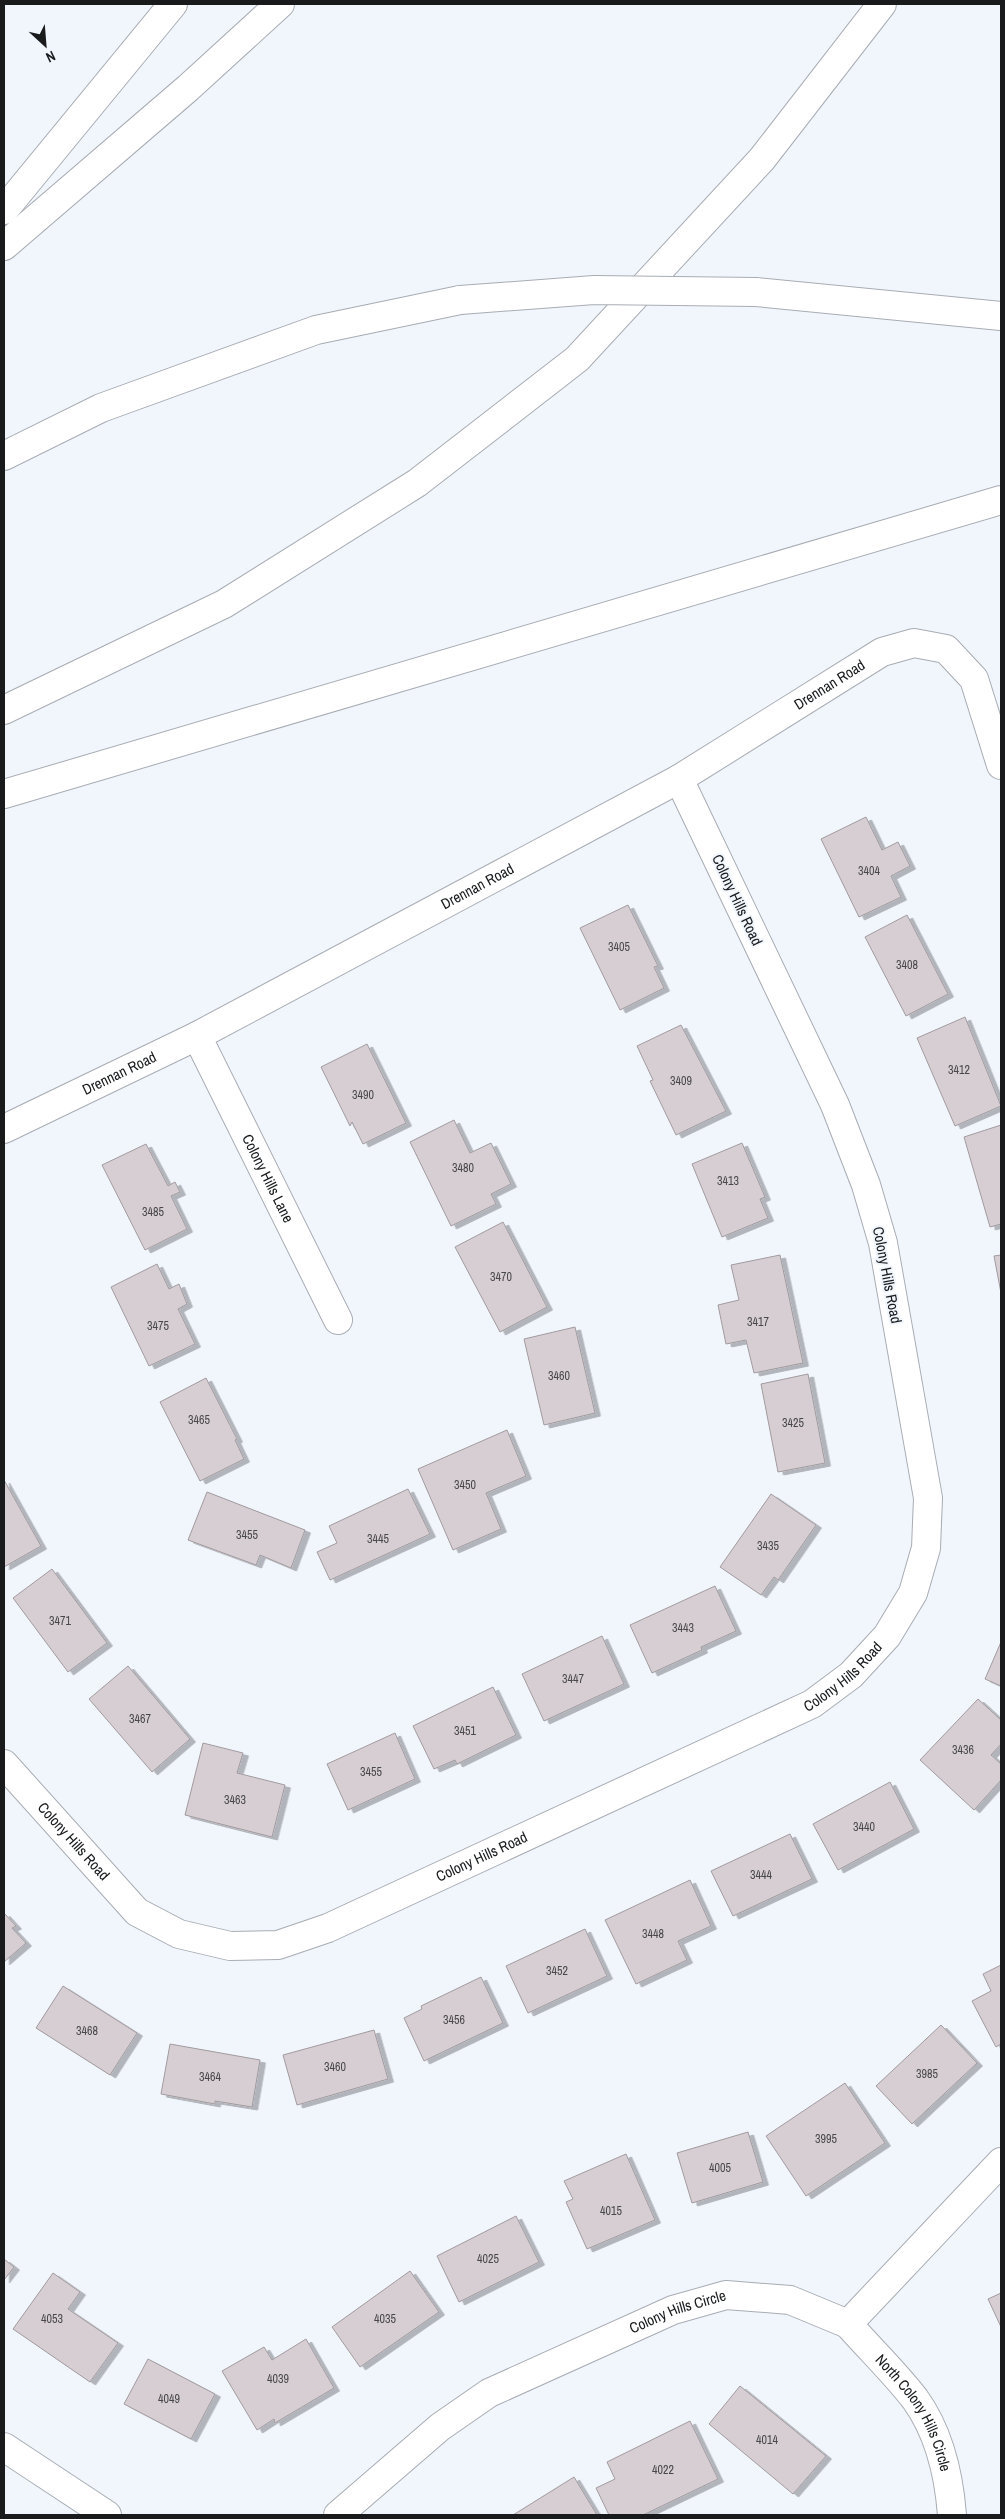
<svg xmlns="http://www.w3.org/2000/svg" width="1005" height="2519" font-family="'Archivo Narrow',sans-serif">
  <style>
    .building { fill: #d6ced2; stroke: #a19a9e; filter: url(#shadow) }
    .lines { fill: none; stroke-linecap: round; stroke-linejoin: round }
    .minor-casing { stroke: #a8acb3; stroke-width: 30 }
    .tertiary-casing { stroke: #a8acb3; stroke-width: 30 }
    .motorway-casing { stroke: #a8acb3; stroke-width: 30 }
    .minor { stroke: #fff; stroke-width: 28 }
    .tertiary { stroke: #fff; stroke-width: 28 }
    .motorway { stroke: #fff; stroke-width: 28 }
    .motorway-bridge-casing { stroke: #a8acb3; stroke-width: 30; stroke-linecap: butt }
    .motorway-bridge { stroke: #fff; stroke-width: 28 }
    .labels { text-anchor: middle; stroke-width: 4; stroke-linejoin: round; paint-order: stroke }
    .number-label { font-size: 12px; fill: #48474a }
    .street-label { font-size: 15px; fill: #181a1c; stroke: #f1f6fd }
  </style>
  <defs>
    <filter id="shadow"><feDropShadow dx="5.5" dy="3" stdDeviation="0" flood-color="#0004"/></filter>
  </defs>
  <rect width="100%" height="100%" fill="#f1f6fd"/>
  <!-- building -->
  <g class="building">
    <path d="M866 817 882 850 898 842 910 866 891 876 901 897 859 917 821 839Z"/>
    <path d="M628 905 658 966 654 967 664 988 620 1010 580 928Z"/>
    <path d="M907 915 948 994 906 1016 865 937Z"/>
    <path d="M965 1017 1001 1106 955 1126 917 1038Z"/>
    <path d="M681 1025 726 1111 676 1135 650 1081 653 1080 637 1046Z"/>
    <path d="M367 1044 406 1123 363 1144 352 1122 350 1126 321 1067Z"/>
    <path d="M454 1120 470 1153 491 1143 511 1184 491 1194 496 1204 451 1226 410 1142Z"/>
    <path d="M1001 1125V1224L990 1227 964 1137Z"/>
    <path d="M742 1143 765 1197 760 1199 768 1218 722 1237 692 1164Z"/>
    <path d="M146 1144 168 1186 175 1182 180 1192 171 1196 187 1229 145 1250 102 1165Z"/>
    <path d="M503 1222 547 1307 500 1332 455 1247Z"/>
    <path d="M780 1255 803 1363 754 1373 746 1340 726 1344 718 1305 739 1300 731 1265Z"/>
    <path d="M1001 1255V1293L994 1256Z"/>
    <path d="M157 1264 169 1289 179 1284 187 1304 178 1309 195 1344 149 1366 111 1287Z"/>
    <path d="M575 1327 595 1413 544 1425 524 1339Z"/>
    <path d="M808 1374 825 1463 778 1472 761 1384Z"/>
    <path d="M206 1378 237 1439 235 1440 244 1459 200 1481 160 1402Z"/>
    <path d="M507 1430 526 1476 486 1493 501 1529 453 1550 418 1469Z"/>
    <path d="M4 1480 41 1546 4 1567Z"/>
    <path d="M408 1489 430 1534 330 1580 317 1552 337 1543 329 1526Z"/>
    <path d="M207 1492 305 1530 291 1568 260 1555 256 1565 188 1540Z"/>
    <path d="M771 1494 816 1525 778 1580 774 1577 761 1595 720 1567Z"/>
    <path d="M52 1569 107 1643 68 1672 13 1598Z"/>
    <path d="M715 1586 736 1631 701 1647 702 1650 652 1673 630 1625Z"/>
    <path d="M602 1636 624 1684 544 1721 522 1674Z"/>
    <path d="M1001 1642V1686L985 1679Z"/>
    <path d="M128 1666 190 1739 152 1772 89 1699Z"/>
    <path d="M493 1687 516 1735 457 1764 455 1760 434 1769 413 1726Z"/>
    <path d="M978 1699 1001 1720V1744L991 1755 1001 1764V1780L974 1810 920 1760Z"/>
    <path d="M395 1733 415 1779 348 1810 327 1764Z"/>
    <path d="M203 1743 243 1753 237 1773 285 1785 272 1837 185 1815Z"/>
    <path d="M890 1782 914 1829 838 1870 813 1824Z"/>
    <path d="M790 1834 812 1879 733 1916 711 1871Z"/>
    <path d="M690 1880 711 1926 678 1941 687 1960 636 1984 605 1920Z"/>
    <path d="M4 1913 16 1926 12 1928 26 1943 4 1962Z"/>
    <path d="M585 1929 607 1976 528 2013 506 1966Z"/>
    <path d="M1001 1965V2044L996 2047 972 2001 991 1991 983 1974Z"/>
    <path d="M481 1977 503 2023 424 2061 404 2018 422 2009 421 2006Z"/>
    <path d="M63 1986 137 2033 110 2075 36 2028Z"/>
    <path d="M941 2025 977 2063 912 2124 876 2086Z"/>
    <path d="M374 2030 388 2079 297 2105 283 2055Z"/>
    <path d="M170 2044 260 2060 252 2107 215 2101V2104L161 2094Z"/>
    <path d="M845 2083 885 2143 806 2196 766 2136Z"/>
    <path d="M748 2132 763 2182 692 2203 677 2153Z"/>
    <path d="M626 2154 655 2220 587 2249 566 2202 573 2199 564 2181Z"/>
    <path d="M516 2216 539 2262 459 2302 437 2256Z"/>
    <path d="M4 2259 14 2267 4 2280Z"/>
    <path d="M410 2271 439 2312 360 2367 332 2327Z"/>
    <path d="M53 2273 80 2292 68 2309 118 2343 90 2382 13 2329Z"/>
    <path d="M1001 2293V2327L988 2299Z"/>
    <path d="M306 2339 334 2388 275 2423 274 2419 257 2430 222 2371 264 2347 272 2360Z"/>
    <path d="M148 2359 215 2394 191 2439 124 2404Z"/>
    <path d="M740 2386 826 2456 793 2494 709 2424Z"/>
    <path d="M690 2421 718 2479 643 2515H609L596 2488 615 2479 607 2462Z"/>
    <path d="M574 2477 597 2515H513Z"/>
  </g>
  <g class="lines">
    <!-- minor casing -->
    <g class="minor-casing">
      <g id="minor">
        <path id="s1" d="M197 1036 338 1320"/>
        <path id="s2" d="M4 1764 137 1912 179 1934 230 1946 278 1945 328 1928 812 1704 851 1675 887 1636 913 1593 926 1548 928 1498 883 1243 866 1185 835 1105 679 779"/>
        <path id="s3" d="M848 2324C870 2349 895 2373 915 2399 939 2432 949 2476 952 2515"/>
        <path d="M4 2447 107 2515"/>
        <path id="s4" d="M338 2515 440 2427 489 2393 673 2310 726 2295 790 2300 848 2324 1001 2162"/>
      </g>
    </g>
    <!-- tertiary casing -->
    <g class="tertiary-casing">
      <g id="tertiary">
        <path id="s5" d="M4 1129 197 1036 679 779 882 652 914 643 946 649 974 679 1001 765"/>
      </g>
    </g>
    <!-- motorway casing -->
    <g class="motorway-casing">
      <g id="motorway">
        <path d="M4 210 173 4"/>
        <path d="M4 246 188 88 280 4"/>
        <path d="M756 292 1001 316"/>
        <path d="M4 456 101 408 316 330 460 300"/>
        <path d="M4 710 224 604 417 483 577 359 762 159 882 4"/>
        <path d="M4 794 1001 500"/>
      </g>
    </g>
    <!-- minor -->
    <use href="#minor" class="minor"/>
    <!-- tertiary -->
    <use href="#tertiary" class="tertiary"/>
    <!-- motorway -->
    <use href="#motorway" class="motorway"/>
    <!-- motorway-bridge casing -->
    <g class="motorway-bridge-casing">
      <path id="motorway-bridge" d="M460 300 594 290 756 292"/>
    </g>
    <!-- motorway-bridge -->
    <use href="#motorway-bridge" class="motorway-bridge"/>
  </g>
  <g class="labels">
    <!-- number labels -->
    <g class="number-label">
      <text x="869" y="875">3404</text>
      <text x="619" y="951">3405</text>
      <text x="907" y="969">3408</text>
      <text x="959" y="1074">3412</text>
      <text x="681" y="1085">3409</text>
      <text x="363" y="1099">3490</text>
      <text x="463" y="1172">3480</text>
      <text x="728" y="1185">3413</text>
      <text x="153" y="1216">3485</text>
      <text x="501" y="1281">3470</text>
      <text x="758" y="1326">3417</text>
      <text x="158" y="1330">3475</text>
      <text x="559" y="1380">3460</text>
      <text x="199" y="1424">3465</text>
      <text x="793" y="1427">3425</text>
      <text x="465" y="1489">3450</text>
      <text x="247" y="1539">3455</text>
      <text x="378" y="1543">3445</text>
      <text x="768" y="1550">3435</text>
      <text x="60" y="1625">3471</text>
      <text x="683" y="1632">3443</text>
      <text x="573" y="1683">3447</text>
      <text x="140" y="1723">3467</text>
      <text x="465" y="1735">3451</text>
      <text x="963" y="1754">3436</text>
      <text x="371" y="1776">3455</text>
      <text x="235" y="1804">3463</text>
      <text x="864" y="1831">3440</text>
      <text x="761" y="1879">3444</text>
      <text x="653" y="1938">3448</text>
      <text x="557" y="1975">3452</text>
      <text x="454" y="2024">3456</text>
      <text x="87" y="2035">3468</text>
      <text x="335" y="2071">3460</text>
      <text x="927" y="2078">3985</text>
      <text x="210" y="2081">3464</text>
      <text x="826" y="2143">3995</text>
      <text x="720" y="2172">4005</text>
      <text x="611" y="2215">4015</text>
      <text x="488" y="2263">4025</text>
      <text x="52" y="2323">4053</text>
      <text x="385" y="2323">4035</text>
      <text x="278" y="2383">4039</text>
      <text x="169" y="2403">4049</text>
      <text x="767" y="2444">4014</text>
      <text x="663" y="2474">4022</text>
    </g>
    <!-- street labels -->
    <g class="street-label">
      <text dy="5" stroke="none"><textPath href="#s5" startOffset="938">Drennan Road</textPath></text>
      <text dy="5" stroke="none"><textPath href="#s5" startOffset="532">Drennan Road</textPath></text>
      <text transform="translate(737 900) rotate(65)" y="5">Colony Hills Road</text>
      <text dy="5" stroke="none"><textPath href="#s5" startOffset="128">Drennan Road</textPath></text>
      <text dy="5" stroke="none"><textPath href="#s1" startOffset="159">Colony Hills Lane</textPath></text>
      <text transform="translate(887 1275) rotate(79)" y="5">Colony Hills Road</text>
      <text dy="5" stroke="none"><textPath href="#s2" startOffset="974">Colony Hills Road</textPath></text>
      <text dy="5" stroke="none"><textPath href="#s2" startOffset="104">Colony Hills Road</textPath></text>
      <text dy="5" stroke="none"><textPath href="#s2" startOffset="569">Colony Hills Road</textPath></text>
      <text dy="5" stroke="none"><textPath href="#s4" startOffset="400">Colony Hills Circle</textPath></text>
      <text dy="5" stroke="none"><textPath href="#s3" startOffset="112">North Colony Hills Circle</textPath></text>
    </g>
  </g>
  <!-- border -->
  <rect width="1005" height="2519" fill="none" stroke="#181a1c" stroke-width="10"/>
  <!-- north arrow -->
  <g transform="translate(45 45) rotate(154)" stroke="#f1f6fd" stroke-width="4" paint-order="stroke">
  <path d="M0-4L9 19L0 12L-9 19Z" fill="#181a1c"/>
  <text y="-8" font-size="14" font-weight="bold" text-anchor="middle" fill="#181a1c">N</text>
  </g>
</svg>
